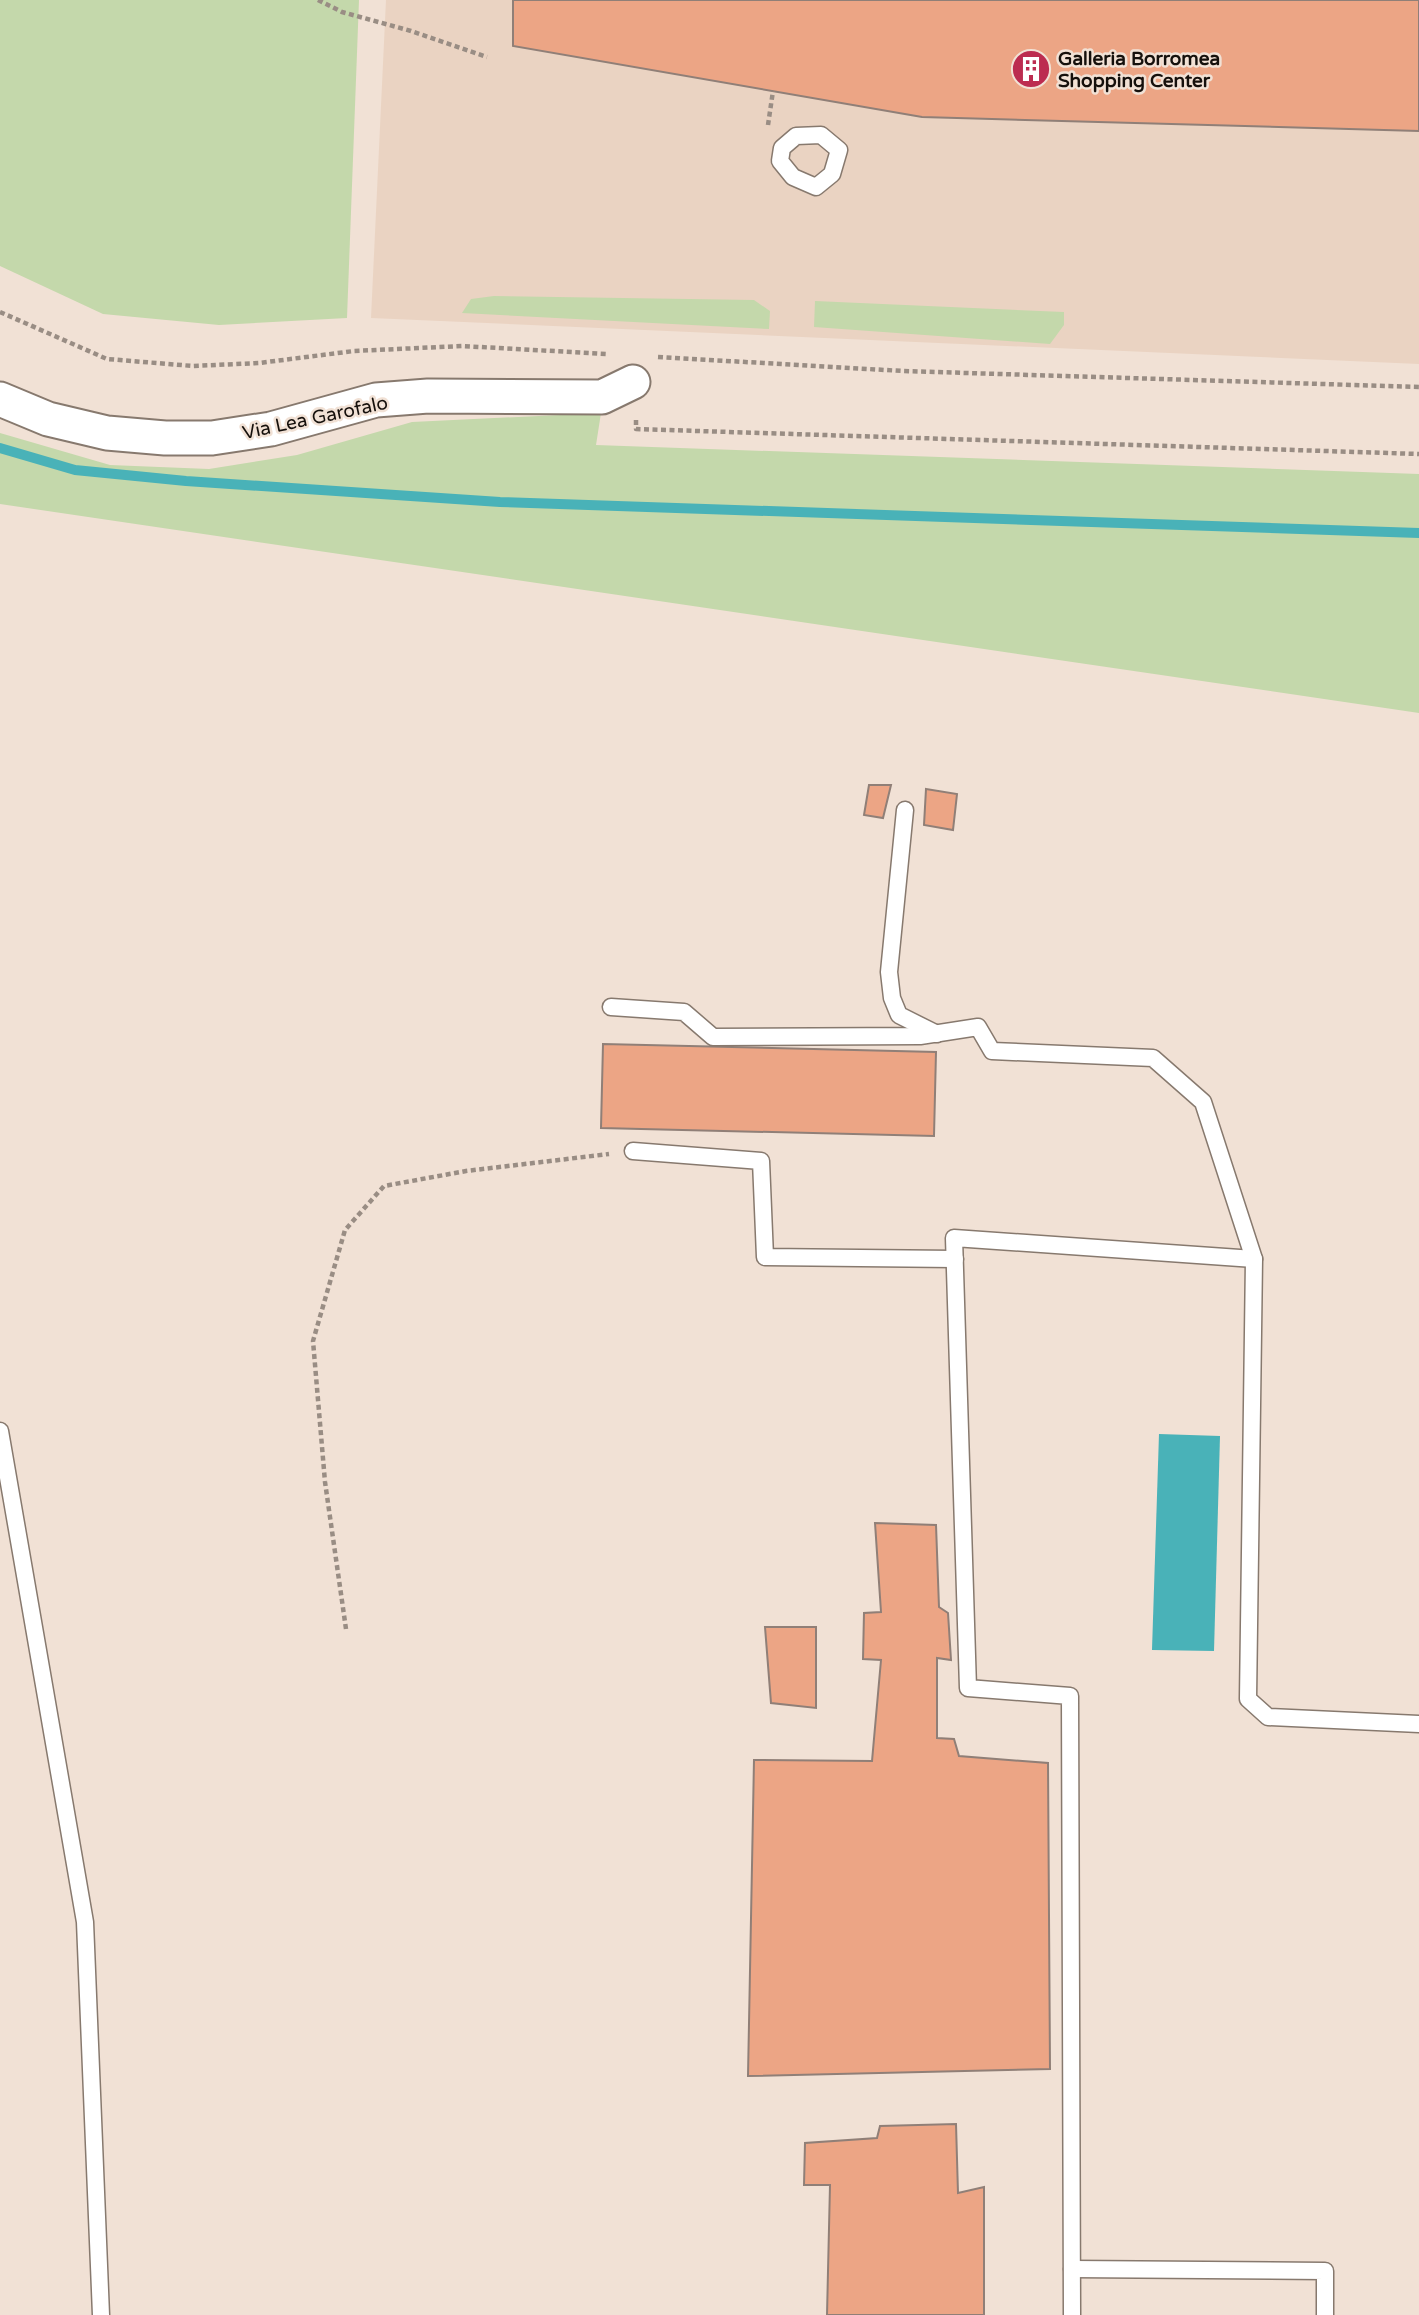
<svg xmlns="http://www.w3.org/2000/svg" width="1419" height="2315" font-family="'Varela Round',sans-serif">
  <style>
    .built { fill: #ead3c2 }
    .green { fill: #c4d8ab }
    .water { fill: #49b2b8 }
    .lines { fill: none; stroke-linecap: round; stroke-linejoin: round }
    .stream { stroke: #49b2b8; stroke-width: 10 }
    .building { fill: #eca585; stroke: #907f77; stroke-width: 2 }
    .service-casing { stroke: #87796e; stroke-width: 19 }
    .minor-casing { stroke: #87796e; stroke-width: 37 }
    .path { stroke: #998d84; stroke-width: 4.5; stroke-dasharray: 5 3.5; stroke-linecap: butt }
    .service { stroke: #fff; stroke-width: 16 }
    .minor { stroke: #fff; stroke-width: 33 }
    .labels { text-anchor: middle; stroke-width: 5; stroke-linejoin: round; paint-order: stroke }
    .poi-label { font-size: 19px; font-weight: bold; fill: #15100c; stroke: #f1e1d5; text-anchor: start }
    .street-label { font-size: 19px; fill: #15100c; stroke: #f1e1d5 }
  </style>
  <rect width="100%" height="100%" fill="#f1e1d5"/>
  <!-- built -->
  <path class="built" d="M386 0H1419V364L371 318Z"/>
  <!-- green -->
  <g class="green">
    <path d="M0 0H359L347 318 219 325 103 314 0 266Z"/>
    <path d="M494 296 754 300 770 311 769 329 462 313 471 299Z"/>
    <path d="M815 301 1064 312V325L1050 344 814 327Z"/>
    <path d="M601 413 596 445 1419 474V713L0 504V433L110 465 209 469 297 455 412 422Z"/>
  </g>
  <!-- water -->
  <path class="water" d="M1159 1434 1220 1436 1214 1651 1152 1650Z"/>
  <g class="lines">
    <!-- stream -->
    <path class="stream" d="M0 448 75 470 186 481 500 502 1419 533"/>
  </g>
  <!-- building -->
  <g class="building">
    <path d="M513 0H1419V131L922 117 513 46Z"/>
    <path d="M869 785H891L883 818 864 815Z"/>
    <path d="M926 789 957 794 953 830 924 825Z"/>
    <path d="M603 1044 936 1052 934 1136 601 1128Z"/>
    <path d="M875 1523 936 1525 939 1607 948 1613 951 1660 937 1658V1738L954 1739 959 1756 1048 1763 1050 2069 748 2076 754 1760 872 1761 881 1660 863 1659 864 1613 881 1612Z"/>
    <path d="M765 1627H816V1708L771 1703Z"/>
    <path d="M956 2124 958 2193 984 2187V2315H827L830 2185H804L805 2143 877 2138 880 2126Z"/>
  </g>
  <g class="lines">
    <!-- service casing -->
    <g class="service-casing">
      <g id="service">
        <path d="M821 135 839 150 832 174 816 187 793 177 780 161 782 148 796 136Z"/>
        <path d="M905 810 889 972 892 998 899 1015 937 1034"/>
        <path d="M611 1007 684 1012 713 1037 920 1036 978 1027 992 1051 1153 1058 1203 1102 1254 1259 1248 1699 1268 1717 1419 1724"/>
        <path d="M633 1151 761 1161 765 1257 955 1259"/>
        <path d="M0 1431 85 1922 101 2315"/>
        <path d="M1072 2269 1325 2271V2315"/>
        <path d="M1072 2315 1070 1696 968 1688 954 1238 1254 1259"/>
      </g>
    </g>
    <!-- minor casing -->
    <g class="minor-casing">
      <path id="minor" d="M0 399 48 419 107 433 165 438H212L271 429 376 400 428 396 602 397 633 382"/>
    </g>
    <!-- path -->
    <g class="path">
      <path d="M318 0 342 12 411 31 487 57"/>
      <path d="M768 125 773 91"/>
      <path d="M0 312 107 359 193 366 259 363 354 351 462 346 607 354"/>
      <path d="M658 357 903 371 1419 387"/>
      <path d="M636 420V429L1419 454"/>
      <path d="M346 1629 325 1482 313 1341 345 1230 384 1186 466 1171 609 1154"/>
    </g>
    <!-- service -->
    <use href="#service" class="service"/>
    <!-- minor -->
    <use href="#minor" class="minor"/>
  </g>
  <!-- icons -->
  <defs>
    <g id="building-disc" transform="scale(2.0125)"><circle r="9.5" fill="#bc2c50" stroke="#f1e1d5"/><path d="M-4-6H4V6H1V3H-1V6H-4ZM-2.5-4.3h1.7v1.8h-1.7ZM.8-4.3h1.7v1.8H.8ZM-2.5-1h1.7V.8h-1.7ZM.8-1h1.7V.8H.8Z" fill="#fff"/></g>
  </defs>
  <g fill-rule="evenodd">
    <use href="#building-disc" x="1031" y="69"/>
  </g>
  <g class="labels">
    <!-- poi labels -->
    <g class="poi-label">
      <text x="1058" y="65">Galleria Borromea<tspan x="1058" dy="22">Shopping Center</tspan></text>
    </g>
    <!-- street labels -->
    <g class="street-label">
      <text transform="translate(315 417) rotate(-12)" y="7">Via Lea Garofalo</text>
    </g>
  </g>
</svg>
